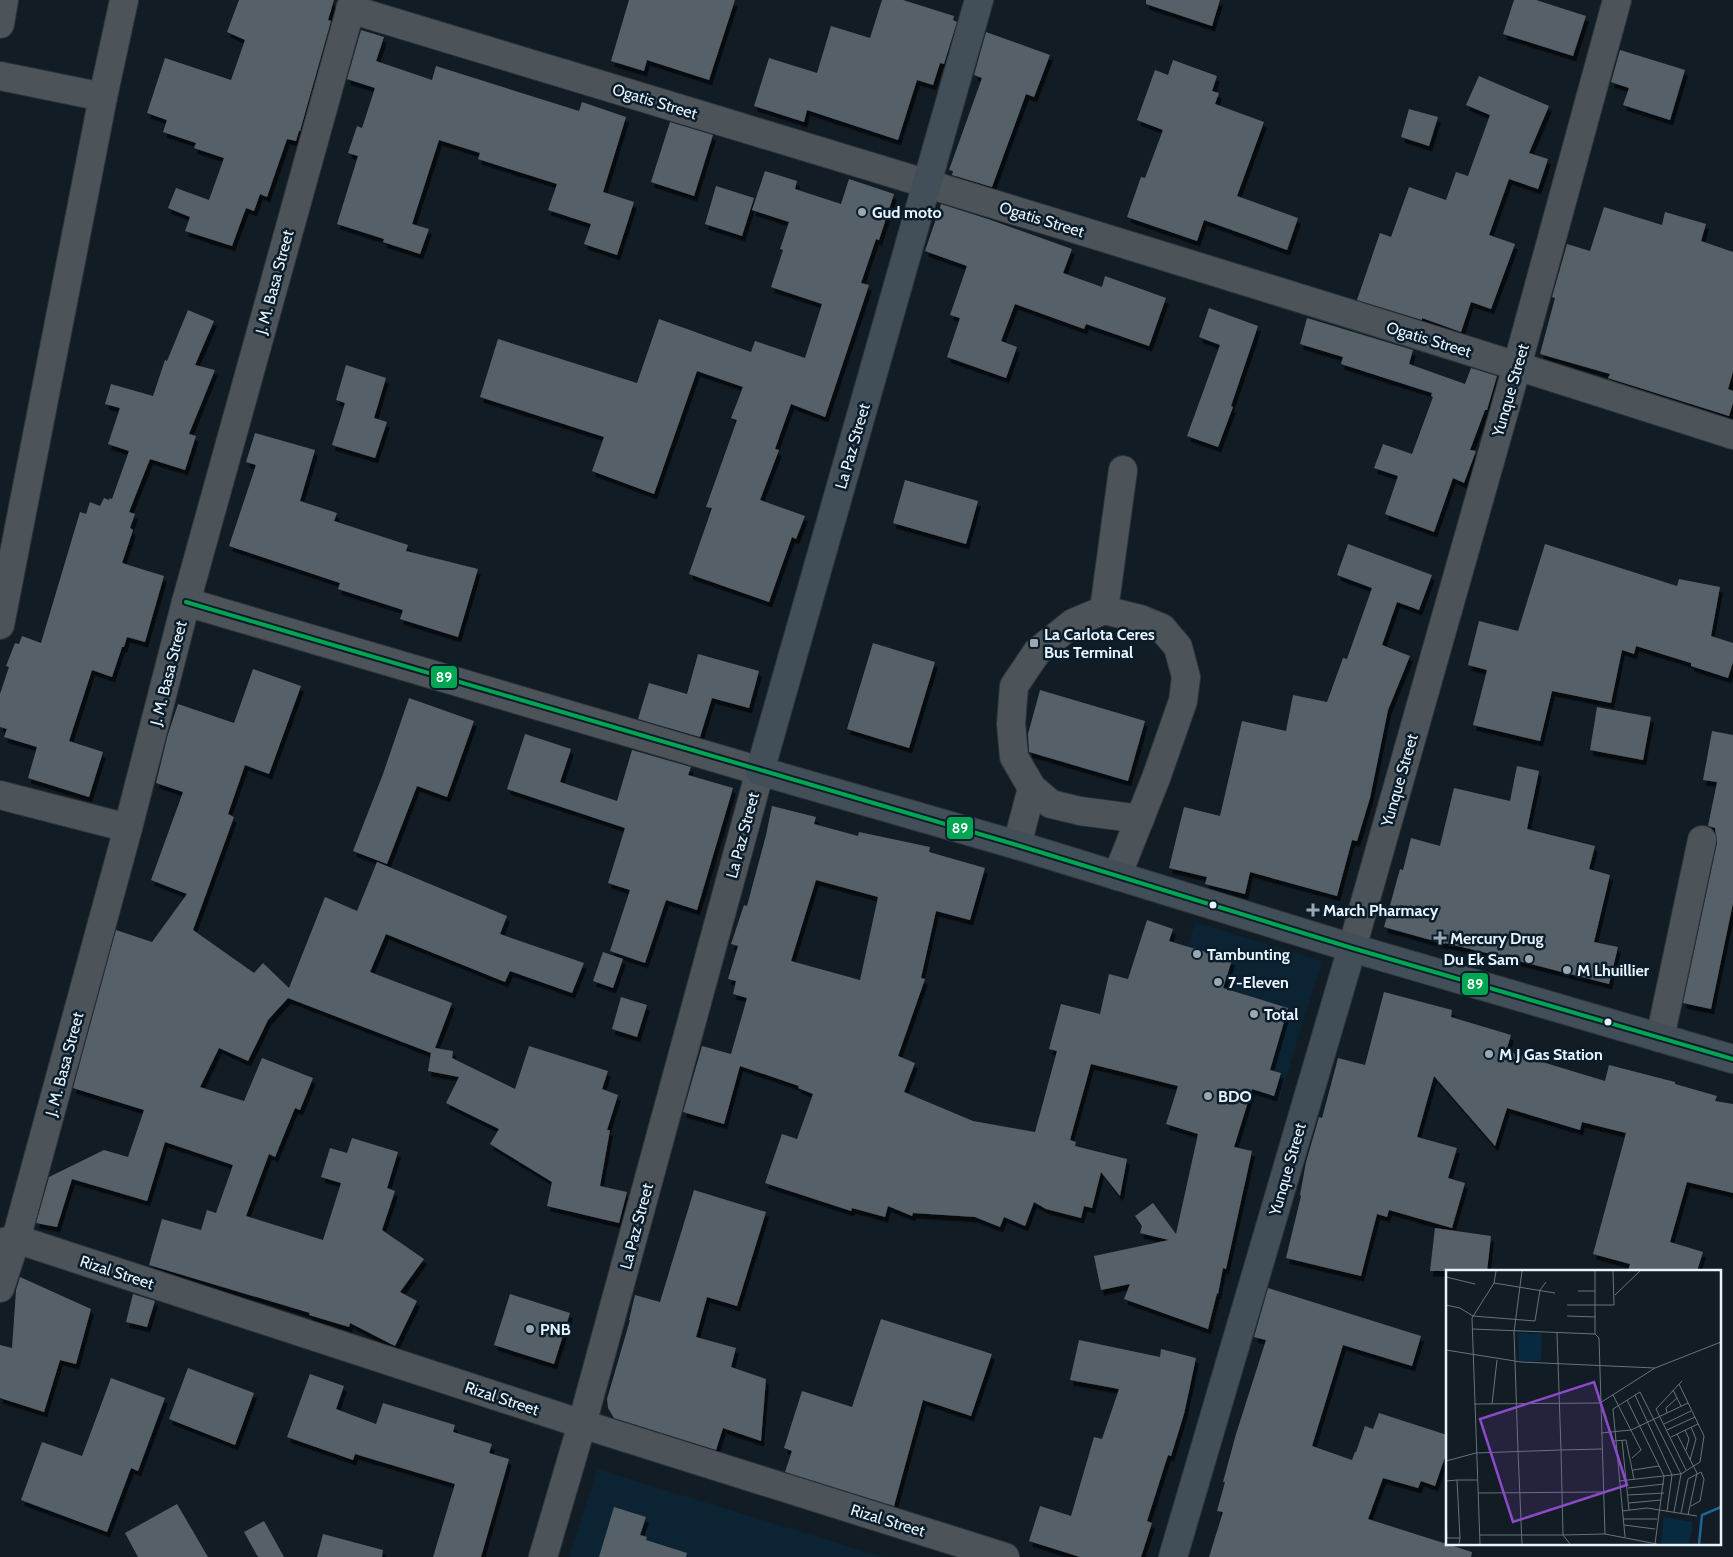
<svg xmlns="http://www.w3.org/2000/svg" width="1733" height="1557" font-family="Cabin,sans-serif">
  <style>
    .built { fill: #0c2334 }
    .building { fill: #576067; fill-rule: evenodd; filter: url(#shadow) }
    .lines { fill: none; stroke-linecap: round; stroke-linejoin: round }
    .minor-casing { stroke: #2e363c; stroke-width: 30 }
    .major-casing { stroke: #2e363c; stroke-width: 30 }
    .minor { stroke: #4c545a; stroke-width: 28 }
    .major { stroke: #424e58; stroke-width: 28 }
    .bus-1-casing { stroke: #0b1d2b; stroke-width: 8 }
    .bus-1 { stroke: #00a651; stroke-width: 4 }
    .poi-dot { fill: #9ca8b1; stroke: #0b1d2b; stroke-width: 2 }
    .bus-dot { fill: #e7f3fd; stroke: #0b1d2b; stroke-width: 2 }
    .labels { text-anchor: middle; stroke-width: 5; stroke-linejoin: round; paint-order: stroke }
    .street-label { font-size: 16px; fill: #e7f3fd; stroke: #0b1d2b }
    .poi-label { font-size: 16px; font-weight: bold; fill: #e7f3fd; stroke: #0b1d2b; text-anchor: start }
    .inset-river { fill: none; stroke: #1e6596; stroke-width: 2.5 }
    .inset-road { fill: none; stroke: #67727b; stroke-width: 1 }
    .view { fill: #8b4ac8; fill-opacity: 0.15; stroke: #8b4ac8; stroke-width: 2.5 }
    .inset-edge { fill: none; stroke: #e7f3fd; stroke-width: 2.5 }
    .line-badge { stroke: #0b1d2b; stroke-width: 2 }
    .badge-label { font-size: 14px; text-anchor: middle; font-weight: bold; fill: #fff }
  </style>
  <defs>
    <filter id="shadow"><feDropShadow dx="3" dy="5.5" stdDeviation="0" flood-color="#0009"/></filter>
  </defs>
  <rect width="100%" height="100%" fill="#121c24"/>
  <!-- built -->
  <g class="built">
    <path d="M1195 922 1322 961 1279 1100 1153 1061Z"/>
    <path d="M597 1469 883 1557H569Z"/>
  </g>
  <!-- building -->
  <g class="building">
    <path d="M239 0H334L328 20 331 21 300 131H299L296 141 287 139 267 197 260 194 254 211 246 208 232 246 185 231 190 217 168 208 176 188 209 200 224 158 194 148 196 143 163 132 167 120 147 113 165 58 231 80 245 40 227 32Z"/>
    <path d="M629 0H735L709 80 647 60 644 71 611 61Z"/>
    <path d="M882 0H903L954 16 953 20 957 22 944 64 940 63 933 85 917 80 898 140 807 110 804 122 754 106 769 58 817 73 831 26 870 38Z"/>
    <path d="M1146 0H1220L1212 26 1146 4Z"/>
    <path d="M1514 0H1536L1586 16 1573 56 1503 34Z"/>
    <path d="M361 30 384 37 376 61 432 80 436 66 579 111 582 102 626 117 603 192 634 202 617 255 584 244 591 224 548 210 557 184 478 159 480 153 439 140 412 224 429 229 420 254 383 242 384 239 337 224 358 156 348 153 357 126 362 128 375 88 347 79Z"/>
    <path d="M986 32 1050 55 1034 97 1026 94 992 187 952 175 953 171 949 170 982 78 974 75Z"/>
    <path d="M1620 50 1685 70 1670 120 1623 105 1629 88 1611 82Z"/>
    <path d="M1173 60 1217 76 1212 91 1219 93 1215 104 1264 122 1237 196 1298 218 1287 250 1204 220 1197 241 1127 217 1141 177 1145 178 1163 130 1137 120 1155 70 1168 75Z"/>
    <path d="M1479 76 1549 106 1529 153 1548 159 1538 189 1509 179 1489 235 1515 244 1491 309 1471 302 1461 332 1422 318V320L1357 300 1380 233 1391 237 1409 187 1446 200 1456 172 1468 176 1490 115 1466 105Z"/>
    <path d="M1409 109 1438 117 1429 146 1401 137Z"/>
    <path d="M670 122 713 135 694 196 651 182Z"/>
    <path d="M765 171 797 181 795 189 841 204 849 179 894 194 879 240 876 239 861 283 869 285 825 417 791 404 775 449 779 450 760 500 805 516 796 539 792 537 769 602 689 574 712 508 706 507 737 420 731 418 743 387 697 371 654 494 592 471 604 437 480 397 498 339 637 383 659 319 751 352 755 341 805 358 822 304 771 287 783 250 780 249 789 222 752 210Z"/>
    <path d="M716 186 754 198 742 236 705 224Z"/>
    <path d="M941 204 988 219 1072 249 1063 273 1102 287 1105 276 1166 298 1149 346 1086 324 1084 329 1015 304 1001 341 1017 347 1006 378 947 357 960 318 950 315 967 266 925 251Z"/>
    <path d="M1604 207 1662 225 1665 212 1706 224 1701 241 1733 252V372L1728 389 1733 391V403L1729 416 1608 378 1610 374 1540 354 1555 298 1552 297 1567 244 1590 251Z"/>
    <path d="M1209 308 1258 326 1231 406 1233 407 1218 447 1187 436 1220 345 1199 337Z"/>
    <path d="M188 310 214 321 195 365 215 370 189 434 196 436 185 470 150 459 129 512 135 514 130 528 133 530 122 563 164 576 145 642 127 637 124 647H122L112 677 92 670 69 741 103 752 89 797 28 778 37 747 4 737 7 729 0 727V694L9 667 6 666 15 643 19 644 22 636 41 643 80 512 86 514 90 502 100 506 104 498 109 500 110 498 112 499 129 451 108 444 120 408 105 404 111 384 153 396 165 360 167 361Z"/>
    <path d="M1307 318 1413 350 1409 364 1465 384 1471 368 1497 376 1487 410H1485L1470 450 1476 451 1464 483 1453 478 1434 532 1385 514 1398 476 1374 468 1383 444 1412 454 1433 397 1431 396 1432 393 1341 364 1343 357 1300 344Z"/>
    <path d="M346 365 386 378 374 418 387 422 375 458 332 445 345 403 336 400Z"/>
    <path d="M255 433 315 450 300 501 337 513 334 521 408 545 406 551 478 569 458 637 400 619 403 610 338 589 340 583 229 546 256 465 246 462Z"/>
    <path d="M905 480 978 501 966 544 893 523Z"/>
    <path d="M1348 544 1432 575 1419 610 1397 602 1382 645 1410 656 1388 710 1370 798 1357 841 1352 840 1337 896 1250 872 1245 894 1205 884 1207 877 1169 868 1184 807 1220 816 1242 721 1286 731 1293 695 1327 702 1343 658 1347 659 1372 588 1337 575Z"/>
    <path d="M1545 544 1677 586 1679 579 1720 587 1711 636 1733 643V662L1728 678 1691 666V663L1636 646 1634 654 1622 650 1611 703 1552 691 1540 741 1473 725 1487 670 1468 665 1479 621 1518 631Z"/>
    <path d="M873 643 935 662 909 748 847 729Z"/>
    <path d="M698 654 759 671 749 708 712 698 700 737 638 719 649 683 687 694Z"/>
    <path d="M253 669 301 686 269 774 245 765 228 814 234 817 193 930 254 973 263 963 289 988 325 897 357 911 377 862 507 916 500 934 584 963 572 993 510 971 505 982 386 934 370 972 452 1003 435 1048 453 1051 452 1058 515 1089 529 1046 608 1071 602 1089 618 1095 607 1130H610L600 1186 627 1192 619 1223 547 1206 552 1182 490 1144 499 1129 446 1103 459 1077 428 1071 431 1053 288 998 268 1020 248 1061 219 1048 200 1087 244 1101 262 1058 313 1078 300 1110 295 1108 275 1157 269 1154 246 1216 323 1240 341 1183 321 1177 330 1148 347 1153 352 1138 398 1152 387 1188 395 1191 382 1230 424 1259 400 1292 417 1301 395 1346 350 1323 349 1327 309 1315 310 1313 149 1265 162 1219 201 1230 207 1210 216 1213 233 1165 165 1142 147 1201 72 1179 57 1227 36 1223 49 1177 104 1150 128 1157 144 1110 73 1088 116 930 152 942 187 894 151 880 183 792 156 783 168 734 178 704 234 723Z"/>
    <path d="M1040 690 1145 721 1128 781 1029 752 1028 734Z"/>
    <path d="M409 698 474 721 447 797 417 786 387 864 353 851 383 774Z"/>
    <path d="M1597 707 1651 717 1643 760 1590 750Z"/>
    <path d="M1712 731 1733 735V903L1711 1009 1683 1003 1717 843 1715 828 1708 826 1717 782 1703 780Z"/>
    <path d="M525 734 571 749 560 782 617 801 632 750 691 767 688 775 733 788 697 910 666 900 645 963 610 951 630 890 608 883 625 828 507 789Z"/>
    <path d="M1517 766 1539 771 1527 829 1595 846 1589 869 1610 875 1594 942 1618 947 1609 984 1495 955 1445 943V944L1384 927 1400 869 1403 870 1411 838 1440 846 1454 788 1510 801Z"/>
    <path d="M772 806 816 817 814 824 858 836 859 832 930 847 929 852 985 868 970 920 936 911 921 978 925 979 898 1056 915 1063 904 1092 973 1121 1035 1132 1057 1051 1049 1049 1061 1004 1100 1014 1109 974 1128 979 1147 920 1173 929 1169 941 1232 960 1223 988 1288 1008 1270 1070 1281 1073 1274 1096 1252 1089 1234 1147 1252 1151 1226 1269 1223 1268 1218 1294 1217 1293 1208 1329 1124 1299 1130 1284 1101 1290 1094 1256 1169 1240 1140 1233 1142 1226 1135 1216 1153 1203 1176 1234 1198 1134 1166 1124 1178 1086 1091 1064 1070 1140 1076 1142 1075 1146 1127 1159 1120 1196 1101 1172 1092 1208 1084 1206 1081 1218 1046 1209 1034 1202 1025 1226 1004 1217 1000 1227 975 1217 913 1213 912 1216 888 1206 885 1217 852 1208 851 1211 765 1183 782 1134 797 1139 813 1094 798 1088 799 1086 740 1066 724 1124 683 1112 702 1046 731 1054 747 998 733 994 736 981 728 979 738 946 731 944 744 905 747 906 766 835ZM816 880 878 897 860 980 791 961Z"/>
    <path d="M603 952 623 959 613 988 593 981Z"/>
    <path d="M1384 992 1452 1010 1451 1017 1511 1035 1506 1051 1605 1081 1609 1065 1675 1082V1084L1717 1096 1715 1101 1733 1104V1193L1687 1182 1670 1242 1703 1252 1697 1271H1628L1630 1264 1593 1254 1626 1133 1582 1122 1580 1130 1507 1108 1495 1146 1434 1076 1417 1137 1457 1148 1448 1178 1465 1183 1452 1228 1389 1210 1387 1217 1377 1214 1361 1276 1286 1258 1301 1196 1300 1195 1306 1162 1319 1117 1322 1118 1338 1058 1365 1065Z"/>
    <path d="M621 997 647 1005 637 1037 612 1029Z"/>
    <path d="M694 1190 766 1212 737 1306 707 1297 696 1337 736 1348 731 1367 766 1379 761 1441 723 1428 716 1450 614 1418 608 1408 607 1399 630 1320H629L635 1295 660 1302Z"/>
    <path d="M1435 1228 1491 1236 1487 1271H1430Z"/>
    <path d="M20 1277 91 1309 76 1364 60 1360 44 1412 0 1398V1345L12 1348 16 1290Z"/>
    <path d="M1268 1288 1421 1336 1412 1366 1343 1345 1312 1446 1352 1460 1355 1452H1356L1365 1426 1373 1429 1379 1413 1447 1435V1451L1435 1486 1421 1481 1418 1488 1383 1478 1368 1519 1472 1552 1471 1557H1209L1223 1512 1217 1511 1225 1482H1223L1236 1434 1266 1340 1254 1337Z"/>
    <path d="M133 1294 155 1301 147 1327 126 1322Z"/>
    <path d="M510 1294 570 1313 554 1364 494 1345Z"/>
    <path d="M881 1319 992 1354 971 1416 923 1400 894 1506 785 1472 792 1451 784 1448 802 1391 852 1407Z"/>
    <path d="M1079 1340 1160 1357 1161 1349 1196 1358 1184 1414 1171 1456 1168 1455 1147 1521 1152 1523 1141 1557H1080L1029 1541 1040 1506 1071 1516 1094 1437 1102 1439 1119 1389 1070 1380Z"/>
    <path d="M188 1368 254 1393 235 1445 169 1419Z"/>
    <path d="M310 1374 344 1386 336 1409 376 1424 383 1403 455 1425 453 1432 492 1444 489 1453 509 1459 481 1557H433L455 1484 355 1454 353 1460 287 1437Z"/>
    <path d="M111 1378 165 1398 138 1471 131 1468 107 1532 21 1500 42 1442 82 1456Z"/>
    <path d="M177 1504 208 1557H138L125 1533Z"/>
    <path d="M614 1507 646 1517 640 1535 647 1537 646 1540 687 1553 686 1557H599Z"/>
    <path d="M264 1521 284 1557H258L244 1532Z"/>
    <path d="M323 1534 383 1550 382 1557H317Z"/>
  </g>
  <g class="lines">
    <!-- minor casing -->
    <g class="minor-casing">
      <g id="minor">
        <path d="M350 9C812 149 1274 287 1733 435"/>
        <path d="M0 24 4 0"/>
        <path d="M0 76 103 97"/>
        <path d="M186 602 760 771 582 1424 543 1557"/>
        <path d="M1104 610 1073 623 1037 652 1014 686 1011 724 1014 757 1032 788 1051 804 1080 811 1140 819"/>
        <path d="M0 625 103 97 124 0"/>
        <path d="M0 795 128 828"/>
        <path d="M1017 845 1032 788"/>
        <path d="M1117 876 1156 778 1183 701 1186 677 1178 647 1162 628 1140 619 1104 610 1123 470"/>
        <path d="M1352 948 1517 366 1617 0"/>
        <path d="M1660 1038 1702 840"/>
        <path d="M0 1243 16 1239 582 1424 1005 1557"/>
        <path d="M0 1288 16 1239 128 828 186 602 353 0"/>
      </g>
    </g>
    <!-- major casing -->
    <g class="major-casing">
      <g id="major">
        <path d="M979 0 760 771 1017 845 1352 948 1733 1059"/>
        <path d="M1173 1557 1352 948"/>
      </g>
    </g>
    <!-- minor -->
    <use href="#minor" class="minor"/>
    <!-- major -->
    <use href="#major" class="major"/>
    <!-- bus-1 casing -->
    <g class="bus-1-casing">
      <path id="bus-1" d="M186 602 1017 845 1352 948 1733 1059"/>
    </g>
    <!-- bus-1 -->
    <use href="#bus-1" class="bus-1"/>
  </g>
  <!-- markers -->
  <g class="poi-dot">
    <circle cx="862" cy="212" r="5"/>
    <rect x="1029" y="638" width="10" height="10" rx="2.5"/>
    <path d="M1310.5 902.5h5v5h5v5h-5v5h-5v-5h-5v-5h5z"/>
    <path d="M1437.5 930.5h5v5h5v5h-5v5h-5v-5h-5v-5h5z"/>
    <circle cx="1197" cy="954" r="5"/>
    <circle cx="1529" cy="959" r="5"/>
    <circle cx="1567" cy="970" r="5"/>
    <circle cx="1218" cy="982" r="5"/>
    <circle cx="1254" cy="1014" r="5"/>
    <circle cx="1489" cy="1054" r="5"/>
    <circle cx="1208" cy="1096" r="5"/>
    <circle cx="530" cy="1329" r="5"/>
  </g>
  <g class="bus-dot">
    <circle cx="1213" cy="905" r="4.5"/>
    <circle cx="1608" cy="1022" r="4.5"/>
  </g>
  <g class="labels">
    <!-- street labels -->
    <g class="street-label">
      <text transform="translate(655 101) rotate(17)" y="6">Ogatis Street</text>
      <text transform="translate(1042 219) rotate(17)" y="6">Ogatis Street</text>
      <text transform="translate(274 282) rotate(-75)" y="6">J. M. Basa Street</text>
      <text transform="translate(1429 339) rotate(17)" y="6">Ogatis Street</text>
      <text transform="translate(1510 390) rotate(-74)" y="6">Yunque Street</text>
      <text transform="translate(852 446) rotate(-74)" y="6">La Paz Street</text>
      <text transform="translate(168 673) rotate(-76)" y="6">J. M. Basa Street</text>
      <text transform="translate(1399 780) rotate(-74)" y="6">Yunque Street</text>
      <text transform="translate(742 835) rotate(-75)" y="6">La Paz Street</text>
      <text transform="translate(64 1064) rotate(-75)" y="6">J. M. Basa Street</text>
      <text transform="translate(1287 1169) rotate(-74)" y="6">Yunque Street</text>
      <text transform="translate(636 1226) rotate(-75)" y="6">La Paz Street</text>
      <text transform="translate(117 1272) rotate(18)" y="6">Rizal Street</text>
      <text transform="translate(502 1398) rotate(18)" y="6">Rizal Street</text>
      <text transform="translate(888 1520) rotate(17)" y="6">Rizal Street</text>
    </g>
    <!-- poi labels -->
    <g class="poi-label">
      <text x="872" y="218">Gud moto</text>
      <text x="1044" y="640">La Carlota Ceres<tspan x="1044" dy="18">Bus Terminal</tspan></text>
      <text x="1323" y="916">March Pharmacy</text>
      <text x="1450" y="944">Mercury Drug</text>
      <text x="1207" y="960">Tambunting</text>
      <text x="1519" y="965" text-anchor="end">Du Ek Sam</text>
      <text x="1577" y="976">M Lhuillier</text>
      <text x="1228" y="988">7-Eleven</text>
      <text x="1264" y="1020">Total</text>
      <text x="1499" y="1060">M J Gas Station</text>
      <text x="1218" y="1102">BDO</text>
      <text x="540" y="1335">PNB</text>
    </g>
  </g>
  <!-- overview -->
  <g transform="translate(1446 1270)">
    <rect width="275" height="275" fill="#121c24"/>
    <path d="M72 63 96 64 95 91H73ZM218 247 247 252 243 274H215Z" fill="#072a41"/>
    <path class="inset-river" d="M253 274 256 245 275 237"/>
    <path class="inset-road" d="M149 1V64M0 7 29 14M48 13 109 23M132 21H149M169 25 194 1M0 35 14 38 27 46 89 51 94 20 100 12M121 35H168L167 1M121 46 150 47M26 59 149 64M111 63 115 180 156 179M149 64 153 68 159 264M0 80 75 92 209 98M236 111 210 139 240 200M227 120 235 136M167 125 195 180 186 188M189 125 226 205 221 241M181 130 218 206 209 274M28 134 154 133 209 98 275 72M46 134 51 90M221 143 220 138 231 128M218 154 245 141M221 160 249 147M239 160 243 169 240 180M155 163 185 160 242 133M231 164 251 203 242 245M225 167 252 154M176 170 183 240M168 171 180 170 188 209M72 181 76 274M72 181 68 62 76 1M244 190 250 169 245 157M0 191 30 183 115 180 117 265 159 264 211 274M187 200 213 196M11 210H31M0 211 11 210 14 268M173 211 235 204 254 192 258 166 233 114M182 218 218 214M32 223 158 222M182 225 218 223M183 233 215 230M176 241 201 238 251 246M0 242 1 268M235 243 242 209 255 202 258 209 254 231 245 236M177 249H211M178 255 209 259M34 265H117L124 274M179 267 167 139 194 122 235 204 228 242M1 268H14L13 274M34 274 26 48 48 13 50 1"/>
    <path class="view" d="M148 112 181 215 67 252 34 149Z"/>
    <rect width="275" height="275" class="inset-edge"/>
  </g>
  <g class="line-badge">
    <rect x="430" y="665" width="28" height="24" rx="5" fill="#00a651"/>
    <rect x="946" y="816" width="28" height="24" rx="5" fill="#00a651"/>
    <rect x="1461" y="972" width="28" height="24" rx="5" fill="#00a651"/>
  </g>
  <g class="badge-label">
    <text x="444" y="682">89</text>
    <text x="960" y="833">89</text>
    <text x="1475" y="989">89</text>
  </g>
</svg>
